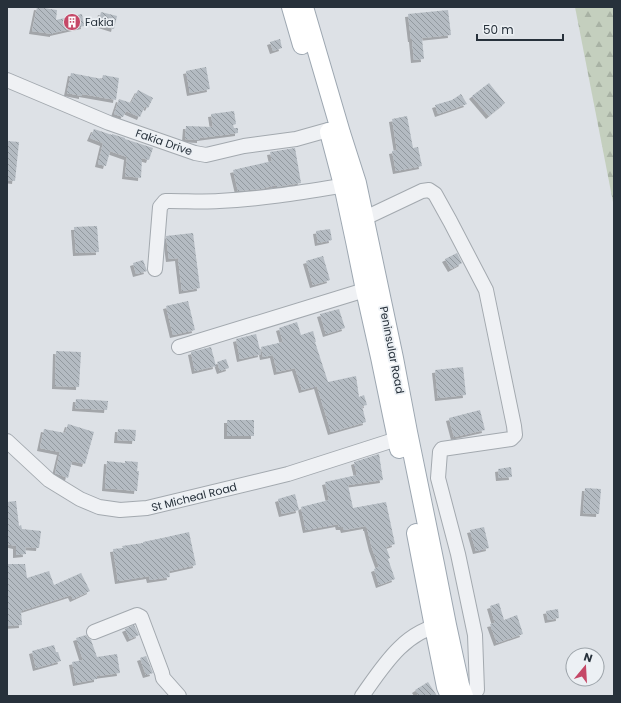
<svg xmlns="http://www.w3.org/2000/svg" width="621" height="703" font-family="Poppins,sans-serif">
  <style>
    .forest { fill: url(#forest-firs) }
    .building { fill: url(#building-back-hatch); filter: url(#shadow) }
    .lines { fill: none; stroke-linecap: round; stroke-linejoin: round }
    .minor-casing { stroke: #a3a9af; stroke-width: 16 }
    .major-casing { stroke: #9da7b1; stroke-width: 20 }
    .minor { stroke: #eff1f4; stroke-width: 14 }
    .major { stroke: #fff; stroke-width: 18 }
    .labels { text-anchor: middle; stroke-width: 3.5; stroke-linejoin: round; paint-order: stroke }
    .poi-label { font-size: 11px; fill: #27313b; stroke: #ecf0f4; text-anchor: start }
    .street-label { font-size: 11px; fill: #27313b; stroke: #ecf0f4 }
  </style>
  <defs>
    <pattern id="forest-firs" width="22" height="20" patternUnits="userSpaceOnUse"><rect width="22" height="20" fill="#c4cfbe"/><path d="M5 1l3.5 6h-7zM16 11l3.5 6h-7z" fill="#a8b2a4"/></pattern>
    <pattern id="building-back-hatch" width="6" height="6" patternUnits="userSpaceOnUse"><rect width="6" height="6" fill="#b4bbc2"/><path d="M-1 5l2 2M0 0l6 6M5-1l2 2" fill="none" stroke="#92999f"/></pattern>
    <filter id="shadow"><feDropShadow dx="-3" dy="3" stdDeviation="0" flood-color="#0004"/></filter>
  </defs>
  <rect width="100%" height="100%" fill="#dde1e6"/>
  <!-- forest -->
  <path class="forest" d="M575 7H614V207Z"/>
  <!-- building -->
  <g class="building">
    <path d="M37 7 57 10 56 20 82 14 84 26 53 33V34L32 31Z"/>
    <path d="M448 10 451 35 422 38 424 59 414 60 412 39H411L408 14Z"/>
    <path d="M101 12 117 16 114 29 98 24Z"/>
    <path d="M280 39 282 48 273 51 270 42Z"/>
    <path d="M206 67 210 89 190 93 186 71Z"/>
    <path d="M71 73 102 79 103 75 119 78 116 100 82 94V96L67 93Z"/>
    <path d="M489 83 505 103 489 116 472 96Z"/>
    <path d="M138 90 153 98 148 108 145 106 140 117 126 111 123 117 114 114 119 99 131 103Z"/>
    <path d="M461 94 467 104 438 114 435 105 452 100Z"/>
    <path d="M234 111 236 124 233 125 234 128H238V133L200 138V140L185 139 186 126 213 127 211 114Z"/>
    <path d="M407 116 413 148 418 147 422 166 396 171 392 151 397 150 392 119Z"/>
    <path d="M94 129 112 135V134L125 138V139L153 148 149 160 142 158 141 178 125 176 127 157 110 151 106 166 98 164 103 143 90 138Z"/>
    <path d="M7 141 19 142 15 181 7 180Z"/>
    <path d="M295 148 301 183 276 187V185L261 189 238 191 233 170 272 161 270 152Z"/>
    <path d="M97 226 99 252 76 253 74 227Z"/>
    <path d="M330 229 332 240 318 243 316 231Z"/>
    <path d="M193 233 200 288 182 291 178 258 169 259 166 236Z"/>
    <path d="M457 253 462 263 451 269 445 259Z"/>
    <path d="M323 256 330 280 313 285 306 261Z"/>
    <path d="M143 260 147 271 136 274 133 263Z"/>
    <path d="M188 301 195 330 173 335 166 306Z"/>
    <path d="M339 309 345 328 326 334 320 314Z"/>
    <path d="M297 322 301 335 313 331 316 342H315L328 382 356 376 359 397 364 395 367 405 362 406 366 422 331 432 317 386 302 390 295 368 277 372 273 355 263 357 261 347 283 342 279 328Z"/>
    <path d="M256 334 261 354 240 359 236 339Z"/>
    <path d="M211 347 216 366 195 371 191 352Z"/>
    <path d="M56 351 81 352 79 387 55 386Z"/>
    <path d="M226 359 229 368 220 371 217 362Z"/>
    <path d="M463 367 466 395 438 398 435 370Z"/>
    <path d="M76 399 108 401 107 410 75 408Z"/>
    <path d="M480 410 485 430 454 437 449 418Z"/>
    <rect x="227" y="420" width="27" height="16"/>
    <path d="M68 424 94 432 85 464 72 461 68 478 55 473 60 452 40 448 44 429 65 433Z"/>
    <path d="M118 429 136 430 135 441 117 440Z"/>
    <path d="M379 454 383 480 348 485 353 508 386 502 395 544 386 547 390 558 388 559 395 579 379 585 374 569 379 567 372 548 367 528H366V526L344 530 343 527H339L338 524 306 530 301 507 329 500 325 482 357 475 354 462Z"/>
    <path d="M107 461 125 463V461L138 462 137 471H139L137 491 105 488Z"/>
    <path d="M511 467 512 477 499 478 498 469Z"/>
    <path d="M585 488 601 489 599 514 583 513Z"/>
    <path d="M295 494 299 510 282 514 278 499Z"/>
    <path d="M16 501 19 526 21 525 22 529 41 531 39 548 25 547 26 554 16 555V546L7 544V502Z"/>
    <path d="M484 527 489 548 476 551 470 530Z"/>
    <path d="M189 532 196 565 169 571 170 577 150 580 149 576 118 581 113 549 123 548 122 546 143 543V542L167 537Z"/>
    <path d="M7 564H25L27 578 49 571 54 585 81 573 90 591 73 599 71 595 21 611 22 625 7 626Z"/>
    <path d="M499 603 504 620 517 615 523 634 497 643 490 624 495 623 490 606Z"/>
    <path d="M558 609 559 618 548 620 546 611Z"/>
    <path d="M134 625 139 635 130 639 125 629Z"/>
    <path d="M86 635 88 638 91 640 97 657 117 654 120 673 97 676V679L76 683 72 662 83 660 76 638Z"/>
    <path d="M54 645 56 652H58L61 661 36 668 32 651Z"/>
    <path d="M146 656 153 673 146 675 140 658Z"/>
    <path d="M428 682 437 696H419L415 690Z"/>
  </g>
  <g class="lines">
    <!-- minor casing -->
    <g class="minor-casing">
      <g id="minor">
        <path d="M7 80 109 123 195 153 206 155 244 146 296 139 328 130"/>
        <path d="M365 218 422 191 429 190 435 194 450 221 486 290 514 426 515 435 511 439 442 449 440 452 438 478 458 554 475 635 477 690 474 693 464 696"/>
        <path d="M155 269 160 207 165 201H170C187 201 203 202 219 201 264 199 309 191 353 184"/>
        <path d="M179 347 365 290"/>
        <path d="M7 441 49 480 80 499 99 507 120 510 147 508 288 474 397 439"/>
        <path d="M94 632 137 615 141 617 162 673 163 678 179 696"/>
        <path d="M362 696C382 668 404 631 442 625"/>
      </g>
    </g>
    <!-- major casing -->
    <g class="major-casing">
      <g id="major">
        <path d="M291 7 302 45"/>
        <path d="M304 7 341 133 357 183 394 358 408 432 435 564 447 625 460 685 464 696"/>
        <path d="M329 132 343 185 355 241 365 290 380 357 399 449"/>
        <path d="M416 533 434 627 446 687 450 696"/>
      </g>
    </g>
    <!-- minor -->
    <use href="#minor" class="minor"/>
    <!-- major -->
    <use href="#major" class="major"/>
  </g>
  <!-- icons -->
  <defs>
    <g id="building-disc" transform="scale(0.9)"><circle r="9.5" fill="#c54867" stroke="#ecf0f4"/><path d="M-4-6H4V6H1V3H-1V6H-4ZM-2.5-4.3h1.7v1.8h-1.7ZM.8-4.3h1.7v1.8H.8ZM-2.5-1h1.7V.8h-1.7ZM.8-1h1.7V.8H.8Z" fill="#fff"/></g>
  </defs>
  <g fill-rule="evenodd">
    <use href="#building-disc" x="72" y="22"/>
  </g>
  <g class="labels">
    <!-- poi labels -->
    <g class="poi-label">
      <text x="85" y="26">Fakia</text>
    </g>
    <!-- street labels -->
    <g class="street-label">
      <text transform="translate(164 142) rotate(19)" y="4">Fakia Drive</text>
      <text transform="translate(392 350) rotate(79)" y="4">Peninsular Road</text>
      <text transform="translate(194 497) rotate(-14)" y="4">St Micheal Road</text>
    </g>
  </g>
  <!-- border -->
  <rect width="621" height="703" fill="none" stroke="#27313b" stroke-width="16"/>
  <!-- north arrow -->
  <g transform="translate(585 667) rotate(18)"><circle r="19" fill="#ecf0f4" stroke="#9da4aa"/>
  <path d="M0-3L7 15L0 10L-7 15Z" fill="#c54867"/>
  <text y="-6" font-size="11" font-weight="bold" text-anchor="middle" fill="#27313b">N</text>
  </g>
  <!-- scale -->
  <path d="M477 34v6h86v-6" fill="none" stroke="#27313b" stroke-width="2"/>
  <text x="483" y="34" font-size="12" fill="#27313b" stroke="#ecf0f4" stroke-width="3" paint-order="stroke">50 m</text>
</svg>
